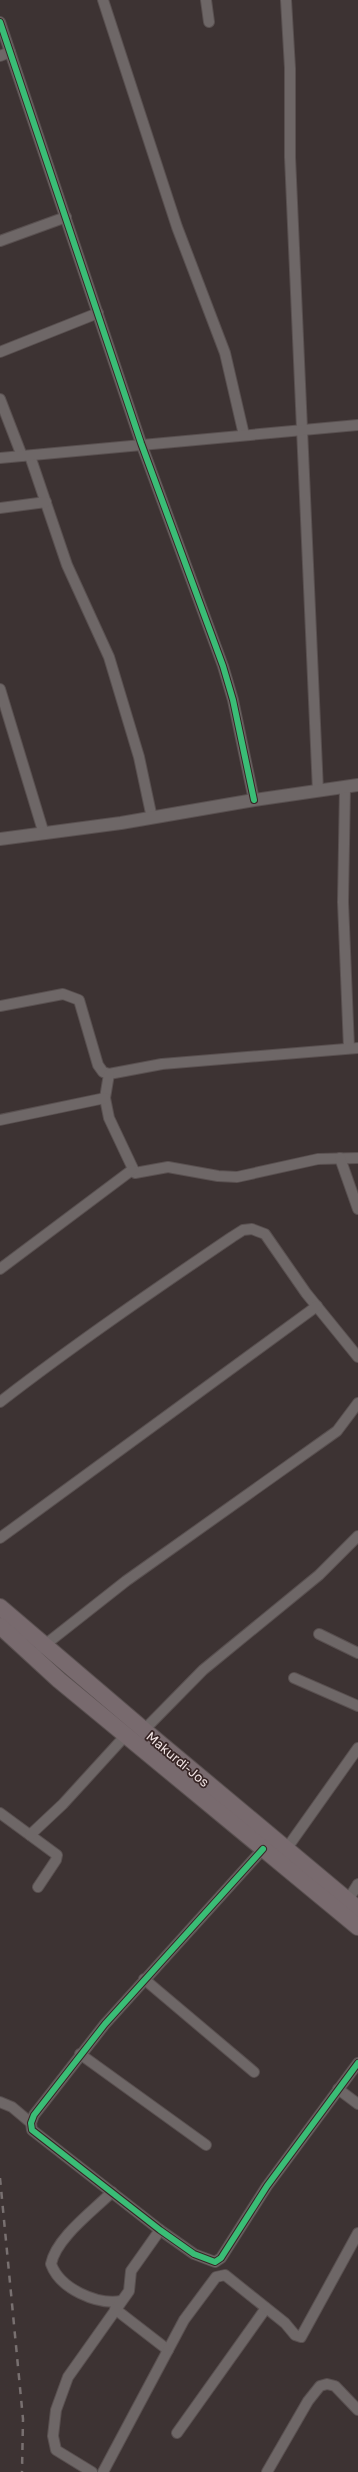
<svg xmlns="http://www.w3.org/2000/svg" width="358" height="2472" font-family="'Golos Text',sans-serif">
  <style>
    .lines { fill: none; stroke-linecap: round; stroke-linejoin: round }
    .minor-casing { stroke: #595050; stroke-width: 12 }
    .tertiary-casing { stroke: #595050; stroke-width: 14 }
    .trunk-casing { stroke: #595050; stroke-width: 18 }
    .minor { stroke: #6e6767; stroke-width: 10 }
    .tertiary { stroke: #6e6767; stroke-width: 12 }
    .trunk { stroke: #786a6e; stroke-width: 16 }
    .rail { stroke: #787070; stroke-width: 2.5; stroke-dasharray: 7 7; stroke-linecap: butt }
    .cycleway-casing { stroke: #372525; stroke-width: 8 }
    .cycleway { stroke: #3abd76; stroke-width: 6 }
    .labels { text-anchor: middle; stroke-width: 3.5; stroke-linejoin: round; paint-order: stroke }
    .street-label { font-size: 13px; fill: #f3e6e6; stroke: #372525 }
  </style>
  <rect width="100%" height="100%" fill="#3d3333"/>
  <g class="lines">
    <!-- minor casing -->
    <g class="minor-casing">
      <g id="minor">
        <path d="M103 0 177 227 225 353 244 435"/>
        <path d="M206 0 209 22"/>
        <path d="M286 0 290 68V157L318 791"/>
        <path d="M0 22 141 443 223 666 233 700 254 800"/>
        <path d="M0 56 10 52"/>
        <path d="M0 241 66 217"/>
        <path d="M0 352 98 313"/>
        <path d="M0 399 22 456"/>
        <path d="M30 456 67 565 109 657 139 757 152 818"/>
        <path d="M0 458 358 425"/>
        <path d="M0 508 46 502"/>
        <path d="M0 689 44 834"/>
        <path d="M345 787 343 902 349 1048"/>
        <path d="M0 1006 63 994 79 1000 98 1065 103 1072 109 1074 162 1064 358 1048"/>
        <path d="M109 1074 105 1098 109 1118 135 1173 168 1167 218 1176 237 1177 318 1159 358 1158"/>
        <path d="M0 1120 105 1098"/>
        <path d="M340 1158 358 1209"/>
        <path d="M0 1269 132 1170"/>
        <path d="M0 1402C75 1344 154 1290 232 1237L243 1230 252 1229 265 1234 306 1293 358 1357"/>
        <path d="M0 1538 317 1306"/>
        <path d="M319 1634 358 1653"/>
        <path d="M41 1648 126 1581 337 1431 358 1403"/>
        <path d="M294 1678 358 1706"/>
        <path d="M144 1730 203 1670 319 1575 358 1536"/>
        <path d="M0 1813 57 1855 56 1860 38 1887"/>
        <path d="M30 1835 63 1804 126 1735"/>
        <path d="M287 1848 358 1748"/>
        <path d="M263 1849 105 2024 34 2115 31 2123 32 2130 160 2230 194 2254 215 2262 221 2258 267 2186 358 2063"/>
        <path d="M348 1900 358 1884"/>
        <path d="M144 1979 254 2072"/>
        <path d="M80 2054 206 2145"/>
        <path d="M338 2089 358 2104"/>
        <path d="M0 2102 12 2107 31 2123"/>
        <path d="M112 2192C93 2211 56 2238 51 2264 60 2289 97 2305 121 2301"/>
        <path d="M115 2309 168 2350"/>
        <path d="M177 2433 266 2308"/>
        <path d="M92 2472 56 2450 53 2436 56 2410 68 2377 129 2291 131 2271 160 2230"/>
        <path d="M103 2472 184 2320 216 2277 225 2275 285 2323 295 2335 301 2337 358 2233"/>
        <path d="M267 2472 308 2401 320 2386 327 2384 335 2386 358 2410"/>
      </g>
    </g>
    <!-- tertiary casing -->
    <g class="tertiary-casing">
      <path id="tertiary" d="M0 839 121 823 254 800 358 785"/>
    </g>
    <!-- trunk casing -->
    <g class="trunk-casing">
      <g id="trunk">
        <path d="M0 1607 144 1730 358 1909"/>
        <path d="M0 1626 59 1680 358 1927"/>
      </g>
    </g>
    <!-- minor -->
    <use href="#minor" class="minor"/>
    <!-- tertiary -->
    <use href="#tertiary" class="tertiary"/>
    <!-- trunk -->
    <use href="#trunk" class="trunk"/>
    <!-- rail -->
    <path class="rail" d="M0 2178 23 2419 22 2472"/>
    <!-- cycleway casing -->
    <g class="cycleway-casing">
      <g id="cycleway">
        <path d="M0 22 141 443 223 666 233 700 254 800"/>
        <path d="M263 1849 105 2024 34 2115 31 2123 32 2130 160 2230 194 2254 215 2262 221 2258 267 2186 358 2063"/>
      </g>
    </g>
    <!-- cycleway -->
    <use href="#cycleway" class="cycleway"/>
  </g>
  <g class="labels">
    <!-- street labels -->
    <g class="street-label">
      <text transform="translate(178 1759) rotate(40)" y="5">Makurdi-Jos</text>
    </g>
  </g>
</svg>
